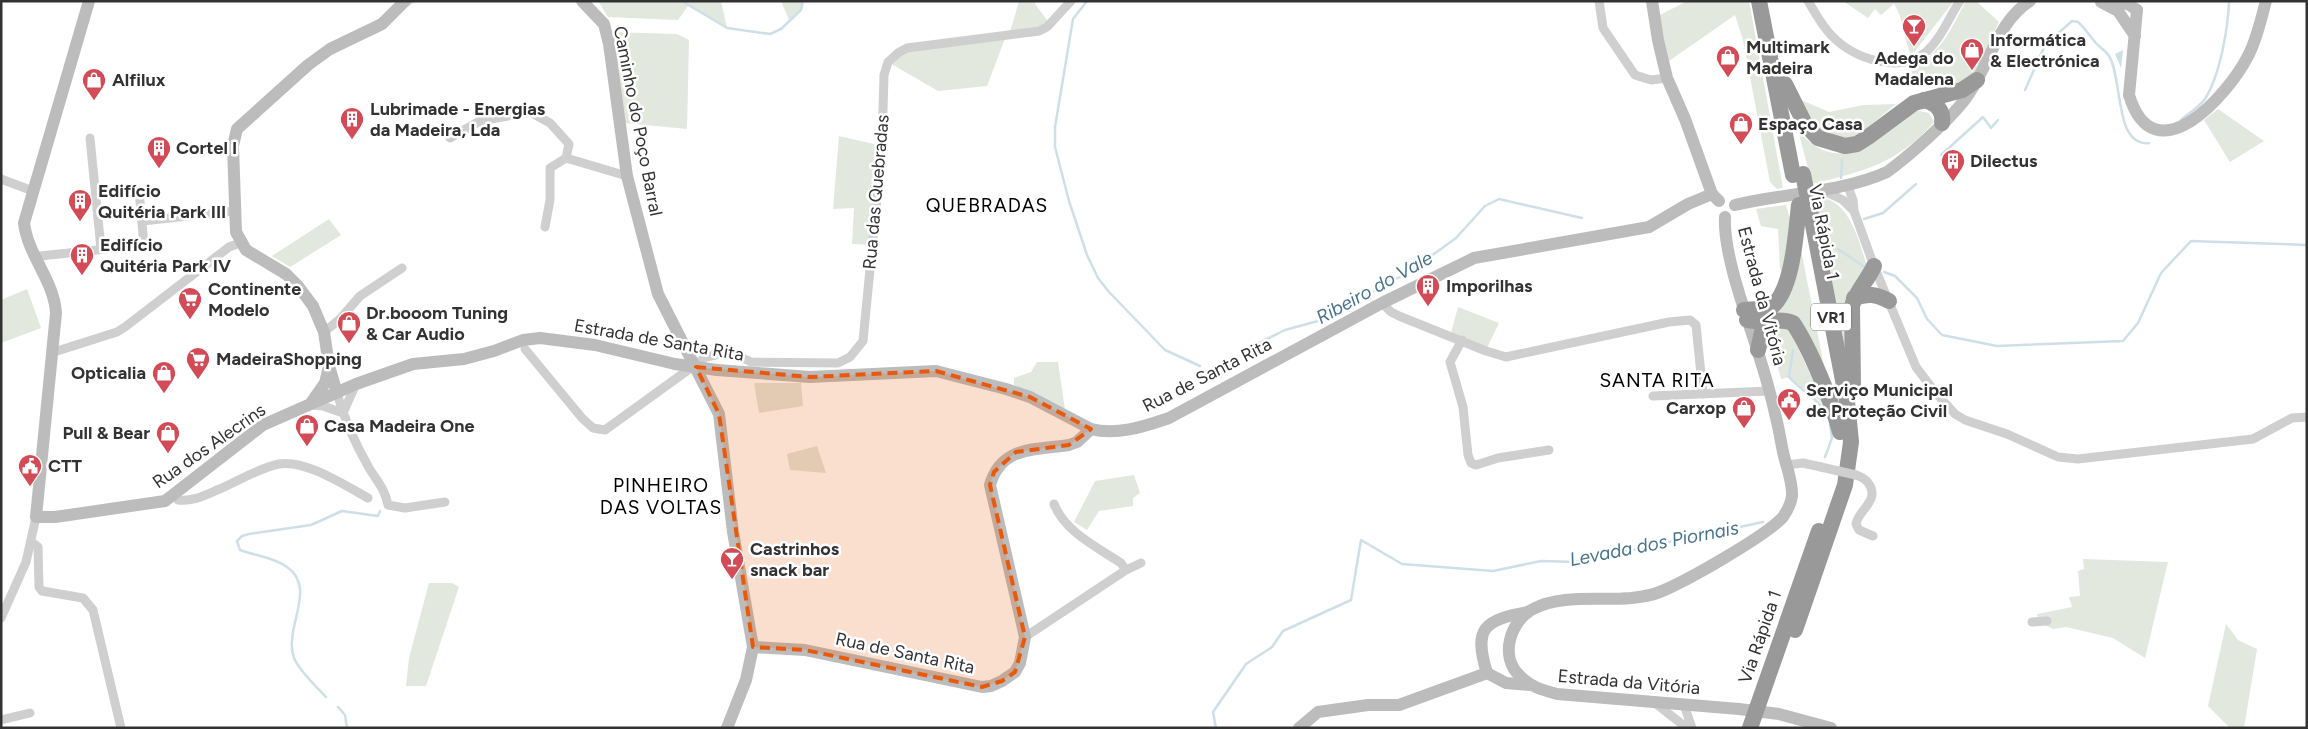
<svg xmlns="http://www.w3.org/2000/svg" width="2308" height="729" font-family="Figtree,sans-serif">
  <style>
    .green { fill: #e2e8dd }
    .water { fill: #cfdfe8 }
    .lines { fill: none; stroke-linecap: round; stroke-linejoin: round }
    .stream { stroke: #cfdfe8; stroke-width: 2.5 }
    .street { stroke: #cfcfcf; stroke-width: 9 }
    .secondary { stroke: #bcbcbc; stroke-width: 12 }
    .highway { stroke: #999; stroke-width: 16 }
    .street-bridge { stroke: #cfcfcf; stroke-width: 9 }
    .secondary-bridge { stroke: #bcbcbc; stroke-width: 12 }
    .highway-bridge { stroke: #999; stroke-width: 16 }
    .marked { fill: #e8590c; fill-opacity: 0.2; stroke: #e8590c; stroke-width: 4; stroke-dasharray: 10 6; stroke-linejoin: round }
    .labels { text-anchor: middle; stroke-width: 5; stroke-linejoin: round; paint-order: stroke }
    .shield { fill: #fff; stroke: #707070; stroke-width: 1 }
    .shield-label { font-size: 16px; font-weight: bold; fill: #323232 }
    .poi-label { font-size: 18px; font-weight: bold; fill: #323232; stroke: #fff; text-anchor: start }
    .street-label { font-size: 18px; fill: #323232; stroke: #fff }
    .neighbourhood-label { font-size: 19px; letter-spacing: 1px; fill: #000; stroke: #fff }
    .water-label { font-size: 19px; font-style: italic; fill: #48738c; stroke: #fff }
  </style>
  <rect width="100%" height="100%" fill="#fff"/>
  <!-- green -->
  <g class="green">
    <path d="M598 1H721L727 28 688 6 678 20 608 17Z"/>
    <path d="M781 1H804L801 10 790 22Z"/>
    <path d="M1019 1H1036L1035 4 1047 20 1045 25 1010 32Z"/>
    <path d="M1687 1H1749L1783 188 1777 189 1770 182 1743 40 1735 15 1669 61 1658 16Z"/>
    <path d="M1843 1H1954L1911 56C1904 39 1904 19 1894 4L1881 15 1875 9 1868 18Z"/>
    <path d="M1966 1H1976L1999 22 1971 80 1938 90 1937 84 1916 86 1911 69C1943 51 1949 32 1966 1Z"/>
    <path d="M610 32 677 34 689 40 687 129 624 123Z"/>
    <path d="M1006 36 987 86 938 91 888 62 898 53Z"/>
    <path d="M1799 99 1829 112 1864 105 1896 104 1856 137 1839 140 1814 129Z"/>
    <path d="M1911 109 1929 113 1934 122C1897 164 1864 171 1812 184L1798 130C1809 144 1826 156 1845 153 1856 152 1899 117 1911 109Z"/>
    <path d="M2218 109 2264 141 2230 162 2204 120Z"/>
    <path d="M839 136 882 146 872 245 852 244 854 208 833 209Z"/>
    <path d="M1816 197C1851 198 1859 243 1868 269L1862 281 1847 381 1831 278Z"/>
    <path d="M1786 205 1791 222 1785 272 1780 269 1778 229 1761 226 1756 209Z"/>
    <path d="M329 219 341 235 290 267 272 256Z"/>
    <path d="M1801 250 1826 376 1783 313 1760 314Z"/>
    <path d="M27 289 41 328 1 343V300Z"/>
    <path d="M1458 307 1499 323 1487 348 1451 333Z"/>
    <path d="M1779 323 1790 331 1827 410 1816 397 1797 384 1789 377 1781 379 1776 359 1767 347 1765 339Z"/>
    <path d="M1037 362H1058L1065 410 1014 385V378L1031 372Z"/>
    <path d="M754 383H801L803 406 759 413Z"/>
    <path d="M817 446 826 473 790 470 787 454Z"/>
    <path d="M1134 475 1140 493 1133 498V506L1099 511 1087 530 1074 522 1095 481Z"/>
    <path d="M2083 559 2168 562 2145 658 2113 638 2066 627 2053 629 2039 622 2037 614 2072 607 2069 597 2080 596 2078 571 2084 569Z"/>
    <path d="M429 583H452L459 587 426 686H406L409 658Z"/>
    <path d="M2226 624 2238 640 2257 649 2244 728H2230L2208 706Z"/>
  </g>
  <!-- water -->
  <path class="water" d="M2123 50 2121 68 2115 54Z"/>
  <g class="lines">
    <!-- stream -->
    <g class="stream">
      <path d="M682 1 727 28 770 34 781 29 801 10 803 1"/>
      <path d="M1087 1 1073 19 1055 127V147L1069 201 1087 255 1098 278 1109 292 1165 350 1200 366"/>
      <path d="M408 5 414 1"/>
      <path d="M2025 90 2045 45 2072 21 2078 22C2085 28 2089 35 2095 42 2099 47 2106 51 2109 56 2123 78 2114 147 2149 143"/>
      <path d="M2181 120C2188 114 2199 107 2205 99 2220 75 2228 29 2229 1"/>
      <path d="M1941 155 1983 117 1991 128 1998 120"/>
      <path d="M1841 178 1842 160"/>
      <path d="M1864 219 1883 213 1916 184"/>
      <path d="M1838 249 1866 268"/>
      <path d="M1884 272 1895 276 1917 298 1927 319 1942 335 1997 346 2123 341 2138 323 2161 273 2191 241 2307 245"/>
      <path d="M1793 350 1789 377C1801 391 1817 397 1826 413"/>
      <path d="M1241 352 1285 330 1318 321 1409 272 1456 238 1485 206 1499 199 1582 218"/>
      <path d="M1825 457 1832 438 1830 425"/>
      <path d="M326 697C316 686 300 672 294 658 283 629 318 588 287 567 273 557 256 556 240 550L237 541 242 536 249 534 311 525 342 511 378 516 380 511"/>
      <path d="M338 707 345 715 347 728"/>
      <path d="M1216 728 1213 712 1246 664 1272 647 1283 631 1351 600 1361 540 1402 564 1493 571 1541 561 1576 562 1763 522"/>
    </g>
    <!-- street -->
    <g class="street">
      <path d="M1599 1 1603 28 1635 75 1651 80 1667 78"/>
      <path d="M1808 1C1816 14 1822 26 1832 36 1854 59 1900 74 1926 52 1941 39 1949 17 1960 1"/>
      <path d="M90 138 101 249"/>
      <path d="M450 138 480 121 530 112 550 123 569 144 566 158 627 176"/>
      <path d="M1 179 33 191"/>
      <path d="M1847 184 1853 200 1854 211 1874 266 1916 367 1935 392 1955 414 1965 420 2007 434 2058 457 2078 459 2253 439 2292 418 2307 417"/>
      <path d="M1824 191 1843 200 1854 211"/>
      <path d="M142 221 235 211"/>
      <path d="M545 227 550 200V168L566 158"/>
      <path d="M35 259 40 256 144 245 139 191"/>
      <path d="M1382 303 1391 312 1399 316 1486 351 1506 357 1669 322 1690 320 1696 325 1703 394"/>
      <path d="M324 332 340 319 360 296 402 268"/>
      <path d="M1462 340 1450 362 1463 407 1468 455 1471 463 1476 465 1498 458 1549 450"/>
      <path d="M525 349 582 418 593 428 605 430 706 357 730 352 751 362 838 363 850 357 863 341 882 146 884 75 888 62 898 53 907 48 1039 31 1047 27 1071 1"/>
      <path d="M54 352 117 332 125 327 229 247 240 243"/>
      <path d="M337 393C344 419 356 445 369 468 377 481 385 489 388 505L405 508 445 502"/>
      <path d="M1653 396 1769 391"/>
      <path d="M312 405 323 406 343 413"/>
      <path d="M343 413 356 384"/>
      <path d="M1786 465 1803 463 1821 467"/>
      <path d="M1856 475C1862 477 1866 479 1869 484 1880 501 1858 510 1856 524L1859 530 1873 536"/>
      <path d="M174 495 178 500C194 502 207 494 222 488 240 480 259 468 279 464 305 459 346 486 368 498"/>
      <path d="M31 542 38 547 39 587 42 591 83 598 93 610 121 728"/>
      <path d="M1126 570 1141 563"/>
      <path d="M1 618 26 562 36 517"/>
      <path d="M2032 622 2047 621"/>
      <path d="M1025 637 1126 570 1121 563C1097 547 1065 532 1054 504"/>
      <path d="M1655 703 1687 728"/>
      <path d="M1684 705 1692 728"/>
      <path d="M1 720 30 713"/>
    </g>
    <!-- secondary -->
    <g class="secondary">
      <path d="M89 1 24 223C28 256 54 280 56 313L36 517H55L165 501 263 425 356 384 413 364 464 359 494 351 523 340 540 338 595 345 675 364"/>
      <path d="M582 1 604 24 609 44 627 176 658 294 719 414 733 532 753 647 746 680 727 728"/>
      <path d="M1652 1 1658 40 1667 78 1685 119 1712 194 1719 201"/>
      <path d="M2101 2 2118 11 2135 36"/>
      <path d="M2105 2 2128 4 2137 10"/>
      <path d="M2137 10 2129 95C2154 177 2227 97 2248 56 2257 39 2261 19 2266 1"/>
      <path d="M1735 205C1784 193 1840 193 1887 172 1909 156 1946 123 1963 102 1988 72 1995 23 2030 1"/>
      <path d="M1725 217C1723 253 1746 314 1757 349 1768 383 1777 417 1783 452 1786 466 1793 482 1792 496 1791 504 1787 511 1783 517 1766 536 1682 584 1657 593 1649 596 1639 597 1631 598 1599 601 1562 594 1533 609 1510 621 1499 657 1520 676 1531 687 1542 690 1557 694L1739 709 1779 714 1831 728"/>
      <path d="M717 370 810 377 936 371 1006 389 1030 397 1091 429C1117 436 1145 426 1169 418L1382 303 1474 258 1649 227 1688 204 1712 194"/>
      <path d="M337 393 329 366 324 332 313 306 298 286 286 274 246 250 236 232 233 146 237 129 308 65 330 49 382 24 405 1"/>
      <path d="M311 403 325 383 329 366"/>
      <path d="M1528 612C1484 620 1473 628 1487 673L1506 683 1530 685"/>
      <path d="M753 647 805 650 982 687 991 686 1002 681 1015 672 1020 663 1025 637 990 485C1001 446 1034 450 1069 445L1077 442 1091 429"/>
      <path d="M1299 728 1318 712 1368 705H1399L1487 673"/>
    </g>
    <!-- highway -->
    <g class="highway">
      <path d="M1759 1 1793 175"/>
      <path d="M1785 84 1805 124 1818 138 1845 146 1857 144 1868 137 1914 103 1962 90 1977 80"/>
      <path d="M1924 100C1936 103 1944 110 1942 123"/>
      <path d="M1854 298C1868 293 1876 294 1889 301"/>
      <path d="M1744 310 1770 308C1793 293 1796 231 1799 205"/>
      <path d="M1747 320C1763 324 1777 317 1793 323 1810 348 1832 402 1840 432"/>
      <path d="M1758 350 1762 332 1772 320"/>
      <path d="M1853 387 1852 306C1856 291 1868 280 1874 266"/>
      <path d="M1795 630 1845 485 1851 442 1847 401 1809 204"/>
    </g>
    <!-- street-bridge -->
    <path class="street-bridge" d="M1821 467 1856 475"/>
    <!-- secondary-bridge -->
    <path class="secondary-bridge" d="M675 364 717 370"/>
    <!-- highway-bridge -->
    <g class="highway-bridge">
      <path d="M1803 174 1809 204"/>
      <path d="M1750 728 1819 531"/>
    </g>
  </g>
  <!-- marked area -->
  <path class="marked" d="M696 367 810 377 936 371 1030 397 1091 429 1069 445 1016 452 994 472 990 485 1025 637 1015 672 1002 681 982 687 805 650 753 647 719 414Z"/>
  <!-- icons -->
  <defs>
    <g id="bar-pin" transform="scale(1.25)"><path d="M0 17L-7.5 6A9.5 9.5 0 1 1 7.5 6Z" fill="#d34b57" stroke="#fff"/><path d="M-6-5H6L.8 .8V4.5H3.5V6h-7V4.5H-.8V.8Z" fill="#fff"/></g>
    <g id="shop-pin" transform="scale(1.25)"><path d="M0 17L-7.5 6A9.5 9.5 0 1 1 7.5 6Z" fill="#d34b57" stroke="#fff"/><path d="M-5-2.5h2.3a2.7 3.5 0 0 1 5.4 0H5L5.5 6h-11ZM-1.5-2.5h3a1.5 2.3 0 0 0-3 0Z" fill="#fff"/></g>
    <g id="building-pin" transform="scale(1.25)"><path d="M0 17L-7.5 6A9.5 9.5 0 1 1 7.5 6Z" fill="#d34b57" stroke="#fff"/><path d="M-4-6H4V6H1V3H-1V6H-4ZM-2.5-4.3h1.7v1.8h-1.7ZM.8-4.3h1.7v1.8H.8ZM-2.5-1h1.7V.8h-1.7ZM.8-1h1.7V.8H.8Z" fill="#fff"/></g>
    <g id="supermarket-pin" transform="scale(1.25)"><path d="M0 17L-7.5 6A9.5 9.5 0 1 1 7.5 6Z" fill="#d34b57" stroke="#fff"/><path d="M-6-5.5h2.5l.6 2H6L4.5 2H-2.5L-4.4-4H-6ZM-1.5 3.2a1.3 1.3 0 1 0 .1 0ZM3 3.2a1.3 1.3 0 1 0 .1 0Z" fill="#fff"/></g>
    <g id="civic-pin" transform="scale(1.25)"><path d="M0 17L-7.5 6A9.5 9.5 0 1 1 7.5 6Z" fill="#d34b57" stroke="#fff"/><path d="M-.6-6.5H3V-4.5H.6V-3L4-1V1h2V6H-6V1h2V-1L-.6-3ZM-1.2 2.5V6h2.4V2.5Z" fill="#fff"/></g>
  </defs>
  <g fill-rule="evenodd">
    <use href="#bar-pin" x="1914" y="26"/>
    <use href="#shop-pin" x="1972" y="50"/>
    <use href="#shop-pin" x="1728" y="57"/>
    <use href="#shop-pin" x="94" y="80"/>
    <use href="#building-pin" x="352" y="119"/>
    <use href="#shop-pin" x="1741" y="124"/>
    <use href="#building-pin" x="159" y="148"/>
    <use href="#building-pin" x="1953" y="161"/>
    <use href="#building-pin" x="80" y="201"/>
    <use href="#building-pin" x="82" y="255"/>
    <use href="#building-pin" x="1428" y="286"/>
    <use href="#supermarket-pin" x="190" y="299"/>
    <use href="#shop-pin" x="349" y="323"/>
    <use href="#supermarket-pin" x="198" y="359"/>
    <use href="#shop-pin" x="164" y="373"/>
    <use href="#civic-pin" x="1789" y="400"/>
    <use href="#shop-pin" x="1744" y="408"/>
    <use href="#shop-pin" x="307" y="426"/>
    <use href="#shop-pin" x="168" y="433"/>
    <use href="#civic-pin" x="30" y="466"/>
    <use href="#bar-pin" x="732" y="559"/>
  </g>
  <g class="labels">
    <!-- shield labels -->
    <rect class="shield" x="1811" y="303.5" width="40" height="27" rx="4"/>
    <g class="shield-label">
      <text x="1831" y="323">VR1</text>
    </g>
    <!-- poi labels -->
    <g class="poi-label">
      <text x="1990" y="46">Informática<tspan x="1990" dy="21">&amp; Electrónica</tspan></text>
      <text x="1746" y="53">Multimark<tspan x="1746" dy="21">Madeira</tspan></text>
      <text x="1914" y="64" text-anchor="middle">Adega do<tspan x="1914" dy="21">Madalena</tspan></text>
      <text x="112" y="86">Alfilux</text>
      <text x="370" y="115">Lubrimade - Energias<tspan x="370" dy="21">da Madeira, Lda</tspan></text>
      <text x="1758" y="130">Espaço Casa</text>
      <text x="176" y="154">Cortel I</text>
      <text x="1970" y="167">Dilectus</text>
      <text x="98" y="197">Edifício<tspan x="98" dy="21">Quitéria Park III</tspan></text>
      <text x="100" y="251">Edifício<tspan x="100" dy="21">Quitéria Park IV</tspan></text>
      <text x="1446" y="292">Imporilhas</text>
      <text x="208" y="295">Continente<tspan x="208" dy="21">Modelo</tspan></text>
      <text x="366" y="319">Dr.booom Tuning<tspan x="366" dy="21">&amp; Car Audio</tspan></text>
      <text x="216" y="365">MadeiraShopping</text>
      <text x="146" y="379" text-anchor="end">Opticalia</text>
      <text x="1806" y="396">Serviço Municipal<tspan x="1806" dy="21">de Proteção Civil</tspan></text>
      <text x="1726" y="414" text-anchor="end">Carxop</text>
      <text x="324" y="432">Casa Madeira One</text>
      <text x="150" y="439" text-anchor="end">Pull &amp; Bear</text>
      <text x="48" y="472">CTT</text>
      <text x="750" y="555">Castrinhos<tspan x="750" dy="21">snack bar</tspan></text>
    </g>
    <!-- street labels -->
    <g class="street-label">
      <text transform="translate(638 121) rotate(79)" y="6">Caminho do Poço Barral</text>
      <text transform="translate(876 192) rotate(-85)" y="6">Rua das Quebradas</text>
      <text transform="translate(1824 232) rotate(79)" y="6">Via Rápida 1</text>
      <text transform="translate(1762 296) rotate(75)" y="6">Estrada da Vitória</text>
      <text transform="translate(659 340) rotate(10)" y="6">Estrada de Santa Rita</text>
      <text transform="translate(1207 375) rotate(-27)" y="6">Rua de Santa Rita</text>
      <text transform="translate(209 446) rotate(-35)" y="6">Rua dos Alecrins</text>
      <text transform="translate(1760 637) rotate(-71)" y="6">Via Rápida 1</text>
      <text transform="translate(905 653) rotate(12)" y="6">Rua de Santa Rita</text>
      <text transform="translate(1629 682) rotate(5)" y="6">Estrada da Vitória</text>
    </g>
    <!-- neighbourhood labels -->
    <g class="neighbourhood-label">
      <text x="987" y="212">QUEBRADAS</text>
      <text x="1657" y="387">SANTA RITA</text>
      <text x="661" y="492">PINHEIRO<tspan x="661" dy="22">DAS VOLTAS</tspan></text>
    </g>
    <!-- water labels -->
    <g class="water-label">
      <text transform="translate(1374 287) rotate(-29)" y="7">Ribeiro do Vale</text>
      <text transform="translate(1654 543) rotate(-11)" y="7">Levada dos Piornais</text>
    </g>
  </g>
  <!-- border -->
  <rect width="2308" height="729" fill="none" stroke="#323232" stroke-width="5"/>
</svg>
